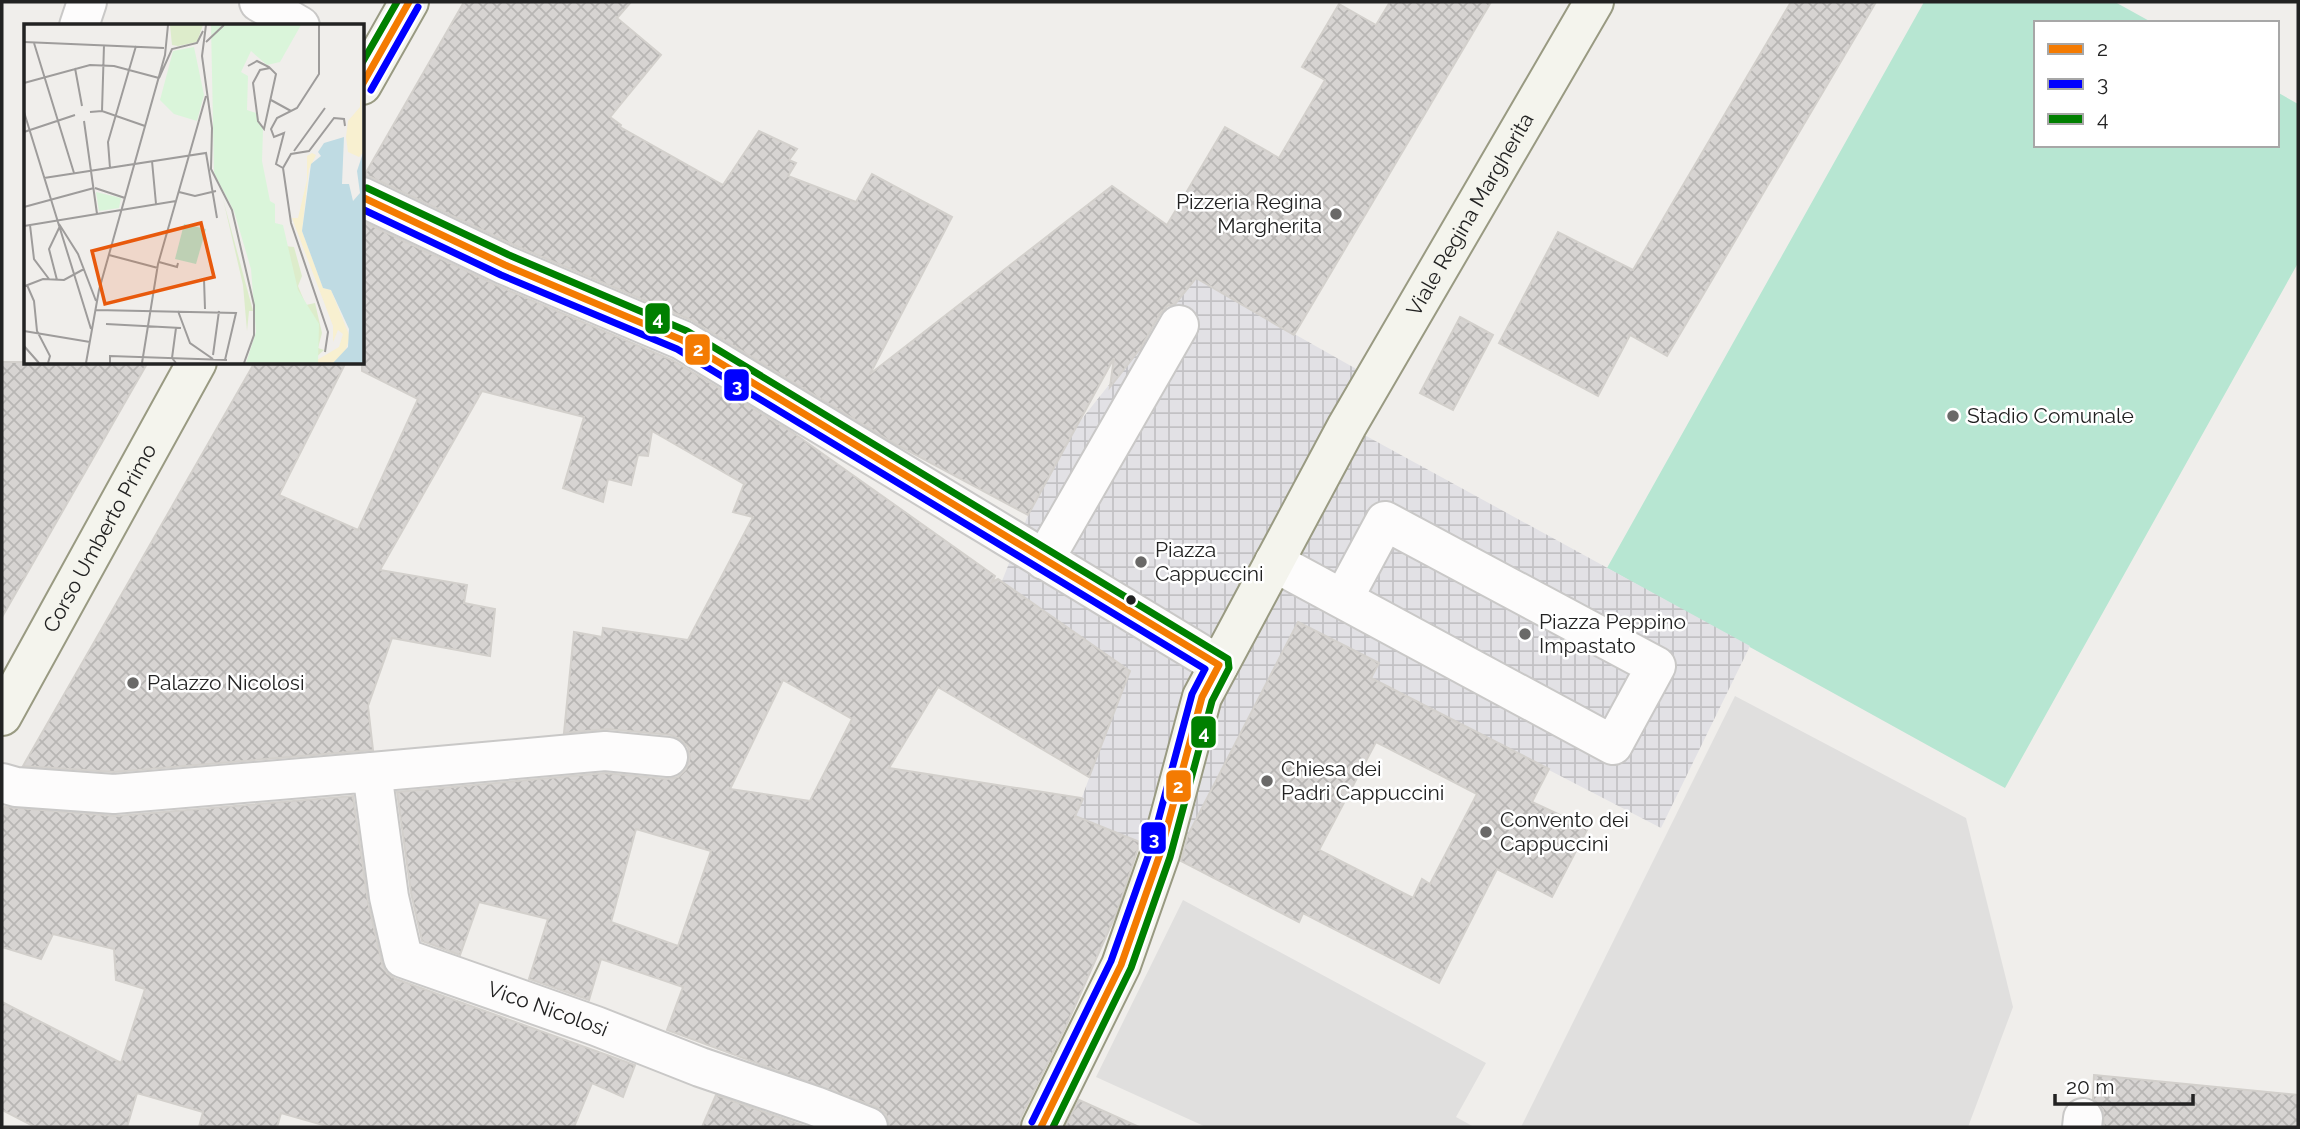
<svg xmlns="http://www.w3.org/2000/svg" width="2300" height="1129" font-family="Raleway,sans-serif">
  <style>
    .pitch { fill: #b7e6d2 }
    .parking { fill: #e0dfde }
    .plaza { fill: url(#plaza-grid) }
    .building { fill: url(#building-cross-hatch); stroke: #d3d0cc; stroke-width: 2; fill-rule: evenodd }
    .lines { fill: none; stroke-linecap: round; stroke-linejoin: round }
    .street-casing { stroke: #c9c8c7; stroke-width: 42 }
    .secondary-casing { stroke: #999a82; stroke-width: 42 }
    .street { stroke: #fdfcfc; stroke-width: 38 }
    .secondary { stroke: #f4f4ed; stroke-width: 38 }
    .bus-1-casing { stroke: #fff; stroke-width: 12 }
    .bus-2-casing { stroke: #fff; stroke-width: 12 }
    .bus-3-casing { stroke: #fff; stroke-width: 12 }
    .bus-1 { stroke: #f47b02; stroke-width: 7 }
    .bus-2 { stroke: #00f; stroke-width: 7 }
    .bus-3 { stroke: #008000; stroke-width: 7 }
    .poi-dot { fill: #6a6968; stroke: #fff; stroke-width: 2.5 }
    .bus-dot { fill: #222; stroke: #fff; stroke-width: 2.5 }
    .labels { text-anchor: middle; stroke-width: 5; stroke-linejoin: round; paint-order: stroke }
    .poi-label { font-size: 21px; fill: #222; stroke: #fff; text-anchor: start }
    .street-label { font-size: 21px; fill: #222; stroke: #fff }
    .inset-road { fill: none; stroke: #9e9c9b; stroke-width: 2 }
    .view { fill: #e8590c; fill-opacity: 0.15; stroke: #e8590c; stroke-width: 3.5 }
    .inset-edge { fill: none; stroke: #222; stroke-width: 3.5 }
    .line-badge { stroke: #fff; stroke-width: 2.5 }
    .badge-label { font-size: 19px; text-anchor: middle; font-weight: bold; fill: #fff }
  </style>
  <defs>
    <pattern id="plaza-grid" width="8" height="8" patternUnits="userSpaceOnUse" patternTransform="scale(1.75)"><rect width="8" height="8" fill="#e2e1e5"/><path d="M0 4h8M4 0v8" fill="none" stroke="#c2c1c4"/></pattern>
    <pattern id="building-cross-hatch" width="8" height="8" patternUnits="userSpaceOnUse" patternTransform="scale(1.75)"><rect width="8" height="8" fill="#d7d4d2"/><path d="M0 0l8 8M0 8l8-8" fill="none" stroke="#b8b6b4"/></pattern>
  </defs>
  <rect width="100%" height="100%" fill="#f0eeeb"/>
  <!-- pitch -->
  <path class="pitch" d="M1924 2H2115L2153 23H2036V145H2277V92L2298 104V263L2005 788 1607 568Z"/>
  <!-- parking -->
  <g class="parking">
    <path d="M1735 696 1966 818 2013 1007 1968 1127H1521Z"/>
    <path d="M1183 900 1486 1063 1456 1117 1474 1127H1206L1096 1077Z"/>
  </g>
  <!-- plaza -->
  <path class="plaza" d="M1198 273 1218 291 1374 379 1348 426 1750 646 1661 828 1371 678 1378 663 1298 623 1176 858 1075 816 1129 671 1002 581 1028 515 1077 425Z"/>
  <!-- building -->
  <g class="building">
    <path d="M464 2H631L617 18 661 55 610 117 621 125 620 127 723 185 759 131 797 149 789 160 796 163 788 176 856 202 872 174 952 217 870 374 1112 186 1167 225 1225 127 1279 158 1325 80 1302 67 1339 4 1376 25 1390 2H1491L1294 335 1196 278 1175 304 1167 306 1160 314 1140 349 1110 387 1114 358 1028 515 897 445 691 320 514 245 371 177 364 176Z"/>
    <path d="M1791 2H1876L1667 356 1630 335 1598 396 1499 343 1558 232 1633 270Z"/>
    <path d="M362 221 496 285 672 360 792 432 995 576 992 582 998 579 1130 671 1089 777 938 687 889 768 1081 798 1083 799 1075 816 1140 842 1117 912 1066 1026 1021 1117 1019 1127H889L886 1114 876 1107 667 1030 683 987 601 959 589 1000 529 979 548 919 479 902 460 955 422 941 411 893 397 792 605 773 667 779 678 777 686 769 690 758 688 747 680 739 671 735 607 729 564 733 574 632 602 637 603 628 688 640 753 517 733 512 744 484 652 431 648 456 638 455 631 485 608 479 603 502 563 488 584 417 482 391 380 570 467 585 464 603 495 609 490 656 392 638 368 706 373 750 114 772 23 766 255 362H346L279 495 358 530 418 399 362 371ZM783 680 852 719 810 801 730 789ZM636 829 711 851 678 946 611 922Z"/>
    <path d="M1460 317 1493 335 1453 410 1420 393Z"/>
    <path d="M2 362H148L2 617Z"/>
    <path d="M1298 622 1379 663 1371 678 1549 769 1532 802 1588 828 1552 897 1497 869 1439 983 1303 913 1299 922 1181 861 1188 835ZM1376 742 1477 794 1430 884 1422 879 1413 898 1319 850Z"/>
    <path d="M353 796 368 902 382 963 387 973 396 979 635 1065 623 1097 592 1083 574 1127H330L281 1113 277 1127H199L203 1112 137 1093 127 1127H35L2 1110V1002L121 1063 145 989 116 980 114 949 53 934 41 959 2 947V814L5 807 116 816Z"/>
    <path d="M2094 1075 2298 1095V1127H2104L2103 1110 2093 1099Z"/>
    <path d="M716 1095 807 1127H808H702Z"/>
    <path d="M1079 1100 1139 1127H1065Z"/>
  </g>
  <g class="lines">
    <!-- street casing -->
    <g class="street-casing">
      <g id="street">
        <path d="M259 2 300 26"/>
        <path d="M79 26 87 2"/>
        <path d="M362 197 505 265 682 340 1219 665"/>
        <path d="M1044 560 1179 325"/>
        <path d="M1274 562 1613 745 1656 666 1385 521 1343 599"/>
        <path d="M372 772 605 751 668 757"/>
        <path id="s1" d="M2 783 16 787 114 794 372 772 389 897 403 958 596 1026 700 1067 815 1106 868 1127"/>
        <path d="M2082 1127 2083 1118"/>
      </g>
    </g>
    <!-- secondary casing -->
    <g class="secondary-casing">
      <g id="secondary">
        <path d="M362 85 409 2"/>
        <path id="s2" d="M2 716 197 362"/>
        <path id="s3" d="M1041 1127 1121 965 1160 854 1202 697 1347 426 1594 2"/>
      </g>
    </g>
    <!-- street -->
    <use href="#street" class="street"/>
    <!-- secondary -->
    <use href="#secondary" class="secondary"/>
    <!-- bus-1 casing -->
    <g class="bus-1-casing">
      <g id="bus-1">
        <path d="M362 85 409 2"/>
        <path d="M362 197 505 265 682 340 1219 665 1202 697 1160 854 1121 965 1041 1127"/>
      </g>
    </g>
    <!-- bus-2 casing -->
    <g class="bus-2-casing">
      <g id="bus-2">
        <path d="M371 90 418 7"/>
        <path d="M362 209 501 275 677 349 1205 669 1192 694 1150 851 1111 961 1032 1122"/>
      </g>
    </g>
    <!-- bus-3 casing -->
    <g class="bus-3-casing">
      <g id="bus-3">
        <path d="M362 63 397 2"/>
        <path d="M367 188 509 255 687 331 1228 659 1229 668 1212 701 1170 857 1131 968 1053 1127"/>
      </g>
    </g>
    <!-- bus-1 -->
    <use href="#bus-1" class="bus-1"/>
    <!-- bus-2 -->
    <use href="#bus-2" class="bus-2"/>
    <!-- bus-3 -->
    <use href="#bus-3" class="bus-3"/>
  </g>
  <!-- markers -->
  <g class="poi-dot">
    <circle cx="1336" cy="214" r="7"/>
    <circle cx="1953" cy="416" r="7"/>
    <circle cx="1141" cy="562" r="7"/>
    <circle cx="1525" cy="634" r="7"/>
    <circle cx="133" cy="683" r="7"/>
    <circle cx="1267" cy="781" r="7"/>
    <circle cx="1486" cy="832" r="7"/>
  </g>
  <circle class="bus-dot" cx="1131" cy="600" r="6"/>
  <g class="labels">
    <!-- poi labels -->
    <g class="poi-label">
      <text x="1322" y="209" text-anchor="end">Pizzeria Regina<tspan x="1322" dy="24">Margherita</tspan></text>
      <text x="1967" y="423">Stadio Comunale</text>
      <text x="1155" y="557">Piazza<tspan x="1155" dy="24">Cappuccini</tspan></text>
      <text x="1539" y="629">Piazza Peppino<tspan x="1539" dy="24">Impastato</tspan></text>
      <text x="147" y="690">Palazzo Nicolosi</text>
      <text x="1281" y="776">Chiesa dei<tspan x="1281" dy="24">Padri Cappuccini</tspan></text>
      <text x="1500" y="827">Convento dei<tspan x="1500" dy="24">Cappuccini</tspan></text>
    </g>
    <!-- street labels -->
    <g class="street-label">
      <text dy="7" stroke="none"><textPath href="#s3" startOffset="1013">Viale Regina Margherita</textPath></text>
      <text dy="7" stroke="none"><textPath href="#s2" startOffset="203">Corso Umberto Primo</textPath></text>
      <text dy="7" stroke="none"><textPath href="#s1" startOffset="714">Vico Nicolosi</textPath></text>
    </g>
  </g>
  <!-- overview -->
  <g transform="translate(24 24)">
    <rect width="340" height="340" fill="#f0eeeb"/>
    <path d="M146 1H179L173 18 154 22 148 21ZM199 175 229 287H225L223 307 219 261ZM261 222 270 223 278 252 274 262 282 281 291 279 298 309 294 324 300 326 289 336 245 339Z" fill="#ddeccb"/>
    <path d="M337 52 339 129 335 133 324 128 322 113 324 97 336 83ZM288 129 292 131 285 145 278 207 299 264 307 266 326 313 320 331 309 339H288L315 323 319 310 314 306 309 318V302L268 194H274L283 156V132Z" fill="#f8f0d0"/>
    <path d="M187 1H277L256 38 243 41 227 27 217 48 224 52 223 86 232 89 239 106 238 137 246 177 251 180V199L259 201 274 266 295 300 294 339H222L232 308 227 245 210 187 190 149ZM170 23 180 71 173 97 150 90 136 76 149 27ZM72 168 97 174 95 184 75 187Z" fill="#daf5da"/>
    <path d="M160 200 182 205 172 240 151 235Z" fill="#b7e6d2"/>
    <path d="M320 113 318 160H325L329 177 336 169 333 147 339 129V339H309L324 323 325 305 307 266 299 264 278 207 287 140 297 132 294 128 300 119Z" fill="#bfdbe3"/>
    <path class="inset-road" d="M182 1 178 32 188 104 187 145 208 186 230 281V311L220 339M0 18 140 24M182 18 200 1M10 19 50 149M224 42 233 37 245 43 252 50 240 105 234 97 229 59 236 46 246 44M51 44 58 82M135 54 148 25 173 19 179 7M0 59 66 41 90 42 135 54M247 76 267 87M78 87 80 21M0 88 67 305M66 88 78 87 121 102M60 97 73 190M0 108 51 91M270 127 301 84M128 137 132 180M86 144 84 118 112 22M259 144 267 199 304 308 301 328M259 144 252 140 260 109 250 113 247 105 253 94 273 84 295 50V1M259 144 267 130 285 127 310 94 320 95 321 102M20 154 182 129 193 194M71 164 101 174M155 168 171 172 192 167M0 183 70 164M35 200 54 230 72 277M6 201 10 235 25 255M0 202 152 177M85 231 134 244M135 238 153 243 154 239M180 255 181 285M33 256 25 225 36 202M3 261 10 277 13 307 26 332 24 339M1 262 19 255 40 256 60 245M72 286 212 289 201 336M154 287 166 319 189 335M82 300 157 304M0 307 66 318M0 322 15 339M189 331 195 287M62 339 75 266 141 31 144 1M86 339V332L203 336M118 339 134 240 182 72M152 339 148 334 152 304"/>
    <path class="view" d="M177 199 190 253 81 280 68 227Z"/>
    <rect width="340" height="340" class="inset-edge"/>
  </g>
  <g class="line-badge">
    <rect x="644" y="302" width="27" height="33" rx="7" fill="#008000"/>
    <rect x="684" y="333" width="27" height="33" rx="7" fill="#f47b02"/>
    <rect x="723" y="368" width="27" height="34" rx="7" fill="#00f"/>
    <rect x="1190" y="715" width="27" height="34" rx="7" fill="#008000"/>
    <rect x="1165" y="769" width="27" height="34" rx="7" fill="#f47b02"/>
    <rect x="1140" y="821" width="27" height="34" rx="7" fill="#00f"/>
  </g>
  <g class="badge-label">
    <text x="658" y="325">4</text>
    <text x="698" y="356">2</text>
    <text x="737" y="392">3</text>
    <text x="1204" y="739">4</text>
    <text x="1178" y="793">2</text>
    <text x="1154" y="845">3</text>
  </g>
  <!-- border -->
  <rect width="2300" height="1129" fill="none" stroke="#222222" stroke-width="7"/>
  <!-- legend -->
  <rect x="2034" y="21" width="245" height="126" fill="#ffffff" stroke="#a7a7a7" stroke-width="2"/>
  <rect x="2048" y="44" width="35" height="10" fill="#f47b02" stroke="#a7a7a7" stroke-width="2"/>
  <text x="2097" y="56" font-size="21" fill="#222222">2</text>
  <rect x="2048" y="79" width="35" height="10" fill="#0000ff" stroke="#a7a7a7" stroke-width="2"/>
  <text x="2097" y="91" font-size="21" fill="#222222">3</text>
  <rect x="2048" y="114" width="35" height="10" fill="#008000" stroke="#a7a7a7" stroke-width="2"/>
  <text x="2097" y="126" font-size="21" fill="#222222">4</text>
  <!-- scale -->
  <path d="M2055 1094v10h138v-10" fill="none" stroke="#222222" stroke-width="3.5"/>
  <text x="2066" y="1094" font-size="21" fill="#222222" stroke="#ffffff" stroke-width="5" paint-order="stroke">20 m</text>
</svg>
